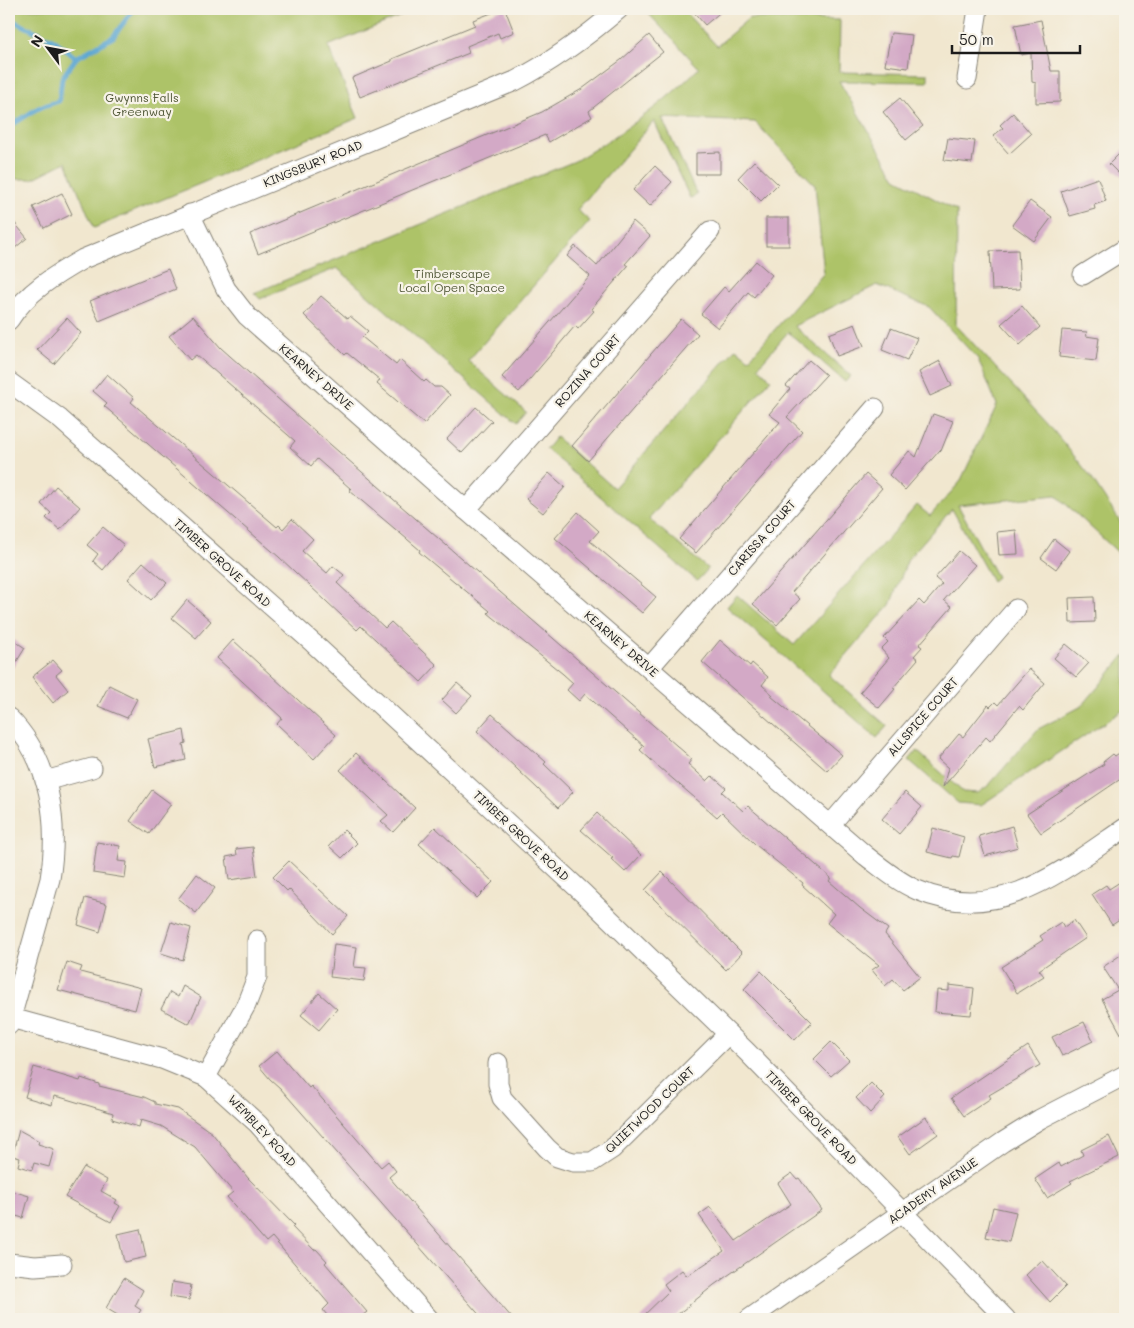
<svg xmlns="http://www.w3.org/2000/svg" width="1134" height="1328" font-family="Mali,sans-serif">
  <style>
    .green { fill: #adc367; stroke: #647042 }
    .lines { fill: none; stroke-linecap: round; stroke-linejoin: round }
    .stream { stroke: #58a5d1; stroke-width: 5 }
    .building { fill: #d3a9c6 }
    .minor-casing { stroke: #868276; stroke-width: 21 }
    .minor { stroke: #fff; stroke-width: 19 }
    .labels { text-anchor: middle; stroke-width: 4.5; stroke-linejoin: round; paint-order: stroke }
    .park-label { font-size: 12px; fill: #4f5636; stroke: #f7f3e8 }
    .street-label { font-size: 12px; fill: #1c1c1c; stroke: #f7f3e8 }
  </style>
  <rect width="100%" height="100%" fill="#f7f3e8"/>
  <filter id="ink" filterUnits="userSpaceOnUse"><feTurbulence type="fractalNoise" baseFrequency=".02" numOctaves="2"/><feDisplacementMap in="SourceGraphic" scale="10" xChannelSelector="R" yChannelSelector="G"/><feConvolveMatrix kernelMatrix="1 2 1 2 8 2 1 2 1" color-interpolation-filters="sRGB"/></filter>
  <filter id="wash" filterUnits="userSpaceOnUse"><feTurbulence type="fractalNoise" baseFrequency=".0096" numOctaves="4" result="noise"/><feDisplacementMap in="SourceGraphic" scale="20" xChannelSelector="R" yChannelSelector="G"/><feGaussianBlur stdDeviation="1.12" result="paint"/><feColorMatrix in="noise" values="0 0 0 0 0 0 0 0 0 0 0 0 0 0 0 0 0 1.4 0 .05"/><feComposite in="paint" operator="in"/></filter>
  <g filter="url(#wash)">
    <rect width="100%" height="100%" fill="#f1e7cf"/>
    <!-- green -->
    <g class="green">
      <path d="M9 9H418L328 46 358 118 94 228 66 162 32 179H9Z"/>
      <path d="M653 9H682L717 46 749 18 840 20 839 72 928 74V82L839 81 896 178 957 211 956 325 1048 424 1088 473 1125 529V572V559L1056 495 958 505 997 577 992 581 952 509 908 559 890 605 829 675 887 726 877 738 727 607 737 595 794 645 917 505 930 516 960 482 997 405 978 359 929 307 877 285 794 326 851 376 845 382 788 332 758 367 771 379 649 519 708 569 697 581 546 449 556 437 614 488 736 348 749 359 824 273 815 185 755 122 662 118 697 195 690 198 654 121 577 210 590 221 468 361 526 412 516 424 337 268 260 299 254 293 575 161C621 134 661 106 699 68L648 13Z"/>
      <path d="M1125 655V709L981 805 958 803 909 760 917 751 963 792 978 793 989 785 1038 729 1082 706Z"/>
    </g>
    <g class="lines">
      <!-- stream -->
      <g class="stream">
        <path d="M9 19 54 40 76 58"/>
        <path d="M9 127 38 108 59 101 62 78 76 58 113 37 134 9"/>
      </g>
    </g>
    <g id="blocks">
      <!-- building -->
      <g class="building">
        <path d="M502 9H505L514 32 500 38 498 33 467 46 469 53 360 97 352 78 392 61V59L475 25 473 20Z"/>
        <path d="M691 9H724L705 25Z"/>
        <path d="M1041 20 1051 71H1060V102L1036 103V83L1032 82 1031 53 1021 55 1015 25Z"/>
        <path d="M891 33 912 35 908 68 885 65Z"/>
        <path d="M649 35 663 52 589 111 592 117 549 142 545 135 258 254 250 234 542 112 582 89 621 60Z"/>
        <path d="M900 98 923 126 906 140 883 112Z"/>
        <path d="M1013 113 1031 134 1009 154 993 136 1003 128 1000 125Z"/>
        <path d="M948 138 975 141 972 163 944 160Z"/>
        <path d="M1125 148V180L1109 164Z"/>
        <path d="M720 152V174H696V153Z"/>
        <path d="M754 161 778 184 761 201 738 178Z"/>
        <path d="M655 166 672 182 650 206 633 190Z"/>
        <path d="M1098 178 1106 201 1094 205 1095 209 1070 216 1061 191Z"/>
        <path d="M62 193 72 214 44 228 33 207Z"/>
        <path d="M1030 201 1052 217 1034 241 1012 225Z"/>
        <path d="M9 216 27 238 9 253Z"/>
        <rect x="766" y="218" width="23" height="28"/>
        <path d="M633 221 650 236 625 264 628 266 591 309 594 311 578 329 575 326 519 392 502 377 590 276 567 256 575 246 597 266Z"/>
        <path d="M1018 250 1020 289 992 290 990 251Z"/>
        <path d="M756 261 772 275 754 297 748 292 718 328 701 314 724 287 729 291Z"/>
        <path d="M168 269 176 289 99 321 90 301Z"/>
        <path d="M321 296 348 319 350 316 368 331 362 337 396 365 400 360 424 382 426 380 434 387H441L450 395 424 424 377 384 380 380 347 353 345 355 304 315Z"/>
        <path d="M1022 306 1040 327 1020 345 1001 324Z"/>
        <path d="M193 316 221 348 285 405 692 759 688 764 707 781 712 776 726 788 722 792 743 811 748 806 831 878 829 881 860 908 888 929 885 934 920 977 903 990 893 979 885 986 872 970 879 965 827 923 834 914 802 885 803 883 756 845 722 812 717 817 659 767 640 750 644 746 585 694 579 701 567 690 573 683 563 674 488 613 490 611 419 552 420 550 350 491 351 489 317 459 311 466 290 447 295 441 196 355 190 360 169 336Z"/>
        <path d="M67 318 81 333 54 364 37 350Z"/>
        <path d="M681 319 698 334 588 461 572 446Z"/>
        <path d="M855 324 864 346 837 356 829 334Z"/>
        <path d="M891 328 917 338 907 360 882 350Z"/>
        <path d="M1062 330 1087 332 1086 336 1099 338 1096 361 1059 357Z"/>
        <path d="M809 360 826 375 787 417 802 431 696 553 679 539 780 422 769 414 790 389 786 386Z"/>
        <path d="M940 361 952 386 930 396 919 372Z"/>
        <path d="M107 374 134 398 131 402 277 527 279 525 283 529 292 519 313 539 302 551 327 573 333 566 344 575 337 583 385 628 391 622 437 665 421 682 361 626 357 630 279 557 104 406 107 403 93 391Z"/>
        <path d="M476 407 492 421 462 453 447 439Z"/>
        <path d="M933 414 953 421 941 451 940 450 905 490 889 475 909 451 916 457Z"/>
        <path d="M549 473 565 487 543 513 526 499Z"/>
        <path d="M866 474 882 488 792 592 800 599 777 625 753 604Z"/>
        <path d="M56 486 80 507 60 530 46 518 51 513 41 504Z"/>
        <path d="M578 512 599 531 590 541 656 597 642 613 555 538Z"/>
        <path d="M103 527 124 545 103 570 93 561 98 554 87 545Z"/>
        <path d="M1016 530 1018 554 999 555 997 532Z"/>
        <path d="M1054 539 1069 551 1056 569 1041 558Z"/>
        <path d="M959 551 975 565 944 600 952 607 919 645 922 647 914 656 918 659 893 688 895 689 879 708 860 692 889 658 881 649 888 642 884 638 919 600 924 605 942 584 935 578Z"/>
        <path d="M143 562 167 583 151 600 128 579Z"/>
        <path d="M1094 597 1095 622 1070 623 1069 598Z"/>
        <path d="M187 600 211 621 196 638 172 618Z"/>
        <path d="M9 637 25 648 9 674Z"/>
        <path d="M233 640 336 735 314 759 277 724 282 718 217 658Z"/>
        <path d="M720 640 750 666 752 663 768 677 762 685 773 695 771 696 842 755 827 771 702 662Z"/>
        <path d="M1066 644 1089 663 1076 677 1054 658Z"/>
        <path d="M53 660 62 670 56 675 68 690 53 703 32 677Z"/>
        <path d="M1029 669 1045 683 1023 710 1019 706 990 741 986 737 943 787 948 768 938 759 959 734 963 737 988 705 990 707 995 702 998 705Z"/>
        <path d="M457 683 472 696 456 713 442 700Z"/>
        <path d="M109 685 137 699 127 718 98 706Z"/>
        <path d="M492 714 546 762 544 764 573 792 558 808 477 731Z"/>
        <path d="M184 730 186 743 183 744 186 760 155 767 148 739Z"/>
        <path d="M1125 749V776L1041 833 1027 814 1104 764 1103 762 1113 754 1115 756Z"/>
        <path d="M356 753 415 808 393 832 381 821 388 815 340 770Z"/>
        <path d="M152 790 171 804 149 834 130 821Z"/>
        <path d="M905 792 922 807 899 834 882 819Z"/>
        <path d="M597 813 641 855 625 872 611 859 613 858 581 830Z"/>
        <path d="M1012 826 1018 847 985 856 979 836Z"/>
        <path d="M435 827 493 882 477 898 419 844Z"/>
        <path d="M933 828 964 837 959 857 953 856 952 858 927 852Z"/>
        <path d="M344 830 357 843 342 858 329 846Z"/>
        <path d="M97 842 120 846 118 861 127 862 125 878 93 873Z"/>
        <path d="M253 847 257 876 229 880 226 857 237 855 236 849Z"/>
        <path d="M289 861 348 916 332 934 289 889 287 891 273 877Z"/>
        <path d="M662 872 742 953 726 970 645 890Z"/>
        <path d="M197 874 215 888 196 913 178 899Z"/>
        <path d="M1120 882 1125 891V905L1119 909 1124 917 1112 925 1092 894 1106 885 1109 889Z"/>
        <path d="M85 898 107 904 100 932 78 925Z"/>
        <path d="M1074 920 1086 938 1039 970 1044 976 1017 993 1001 967 1043 940 1040 936 1061 922 1064 927Z"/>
        <path d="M171 922 191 928 183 960 161 953Z"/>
        <path d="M334 944 357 947 354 967 366 968 364 981 330 977Z"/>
        <path d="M1125 952V1041L1102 999 1118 990 1103 967Z"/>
        <path d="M67 962 82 967 80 972 141 988 135 1010 58 990Z"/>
        <path d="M761 971 812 1022 795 1040 744 989Z"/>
        <path d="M949 985 974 988 971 1015 935 1012 937 990 949 991Z"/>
        <path d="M183 986 201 997 189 1024 161 1009 170 992 178 997Z"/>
        <path d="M319 993 337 1009 319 1030 301 1015Z"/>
        <path d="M1084 1022 1093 1041 1062 1056 1052 1037Z"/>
        <path d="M831 1042 849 1060 831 1076 814 1059Z"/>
        <path d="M1028 1046 1040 1065 989 1095 991 1098 964 1116 951 1098Z"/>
        <path d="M277 1051 309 1088 311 1086 381 1167 388 1161 396 1171 389 1177 513 1319H483L280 1088 270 1079 259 1066Z"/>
        <path d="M34 1067 80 1081 81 1078 99 1084V1086L144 1097 155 1102V1104L178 1109 212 1133 248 1178 294 1225 292 1227 314 1250 316 1249 327 1261 325 1263 367 1312 358 1319H330L323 1310 329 1304 272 1237 266 1242 227 1197 233 1192 195 1147 161 1126 141 1120 139 1127 112 1119 113 1113 63 1098 54 1096 52 1105 25 1097Z"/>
        <path d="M871 1083 885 1097 870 1113 856 1098Z"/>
        <path d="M926 1117 938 1134 910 1154 898 1137Z"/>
        <path d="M19 1130 39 1141 38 1144 54 1149 49 1167 34 1163 32 1170 18 1166 20 1158 12 1156Z"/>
        <path d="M1109 1136 1119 1157 1070 1181 1072 1183 1047 1198 1035 1179 1059 1163 1061 1167 1083 1155 1081 1150Z"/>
        <path d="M84 1167 107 1180 101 1191 117 1200 115 1203 120 1206 111 1222 65 1197Z"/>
        <path d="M792 1173 797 1179 799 1178 822 1210 714 1285 672 1319H640L669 1291 664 1284 682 1270 687 1276 724 1251 699 1215 710 1207 736 1241 791 1204 778 1183Z"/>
        <path d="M9 1190 29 1196 23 1218 9 1214Z"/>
        <path d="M993 1207 1016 1212 1009 1242 986 1237Z"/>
        <path d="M140 1229 146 1257 124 1262 118 1234Z"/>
        <path d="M1042 1260 1066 1286 1050 1302 1026 1275Z"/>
        <path d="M124 1278 143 1290 135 1306 141 1310 135 1319H124L106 1308Z"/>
        <path d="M172 1282 191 1285 189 1300 170 1297Z"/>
      </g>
    </g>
  </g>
  <g filter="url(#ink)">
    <use href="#blocks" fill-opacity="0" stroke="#868276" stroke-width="1"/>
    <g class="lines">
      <!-- minor casing -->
      <g class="minor-casing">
        <g id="minor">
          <path d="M967 79 978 9"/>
          <path d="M190 214 226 289 247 316 466 510 866 856C882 868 898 882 917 890 998 925 1062 871 1125 828"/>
          <path d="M1083 275 1125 249"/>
          <path d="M9 320C27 292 55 275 83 259L515 81C554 61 586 37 619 9"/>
          <path d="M9 382 60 419 313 643 584 894 747 1052 1006 1319"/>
          <path d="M466 510 710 231"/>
          <path d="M649 668 875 408"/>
          <path d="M9 718C51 761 59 822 50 879L9 1025"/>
          <path d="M45 781 92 768"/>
          <path d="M831 824 1016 609"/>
          <path d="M11 1018 162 1059 206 1077 258 1124 429 1319"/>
          <path d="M498 1063V1084L502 1098 547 1148 557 1157 573 1162H592L612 1149 728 1034"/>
          <path d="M206 1077 246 1005 257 977V940"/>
          <path d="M9 1263 35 1266 62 1264"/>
          <path d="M749 1319 1003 1142 1040 1119 1125 1075"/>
        </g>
      </g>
      <!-- minor -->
      <use href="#minor" class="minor"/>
    </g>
  </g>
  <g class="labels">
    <!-- park labels -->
    <g class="park-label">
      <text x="142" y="102">Gwynns Falls<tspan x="142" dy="14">Greenway</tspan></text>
      <text x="452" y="278">Timberscape<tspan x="452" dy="14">Local Open Space</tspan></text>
    </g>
    <!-- street labels -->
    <g class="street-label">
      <text transform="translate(313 164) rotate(-22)" y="4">KINGSBURY ROAD</text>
      <text transform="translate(588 371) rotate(-49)" y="4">ROZINA COURT</text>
      <text transform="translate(316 377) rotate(41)" y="4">KEARNEY DRIVE</text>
      <text transform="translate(762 538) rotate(-49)" y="4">CARISSA COURT</text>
      <text transform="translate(222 563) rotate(42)" y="4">TIMBER GROVE ROAD</text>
      <text transform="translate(621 644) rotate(41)" y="4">KEARNEY DRIVE</text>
      <text transform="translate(923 717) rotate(-49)" y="4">ALLSPICE COURT</text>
      <text transform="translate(521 836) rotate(43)" y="4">TIMBER GROVE ROAD</text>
      <text transform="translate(650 1110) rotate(-44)" y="4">QUIETWOOD COURT</text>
      <text transform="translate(811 1118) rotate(46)" y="4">TIMBER GROVE ROAD</text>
      <text transform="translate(262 1131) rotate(47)" y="4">WEMBLEY ROAD</text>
      <text transform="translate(933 1191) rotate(-35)" y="4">ACADEMY AVENUE</text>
    </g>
  </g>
  <!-- margin -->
  <rect width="1134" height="1328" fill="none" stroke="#f7f3e8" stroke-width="30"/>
  <!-- north arrow -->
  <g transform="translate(48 48) rotate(302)" stroke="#f7f3e8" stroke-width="4" paint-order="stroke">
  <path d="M0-4L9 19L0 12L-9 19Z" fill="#1c1c1c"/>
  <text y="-8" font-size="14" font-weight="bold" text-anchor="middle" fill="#1c1c1c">N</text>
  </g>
  <!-- scale -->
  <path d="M952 45v8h128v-8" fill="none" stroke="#1c1c1c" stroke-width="2.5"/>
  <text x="959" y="45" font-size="15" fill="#1c1c1c" stroke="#f7f3e8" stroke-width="4" paint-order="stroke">50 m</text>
</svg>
